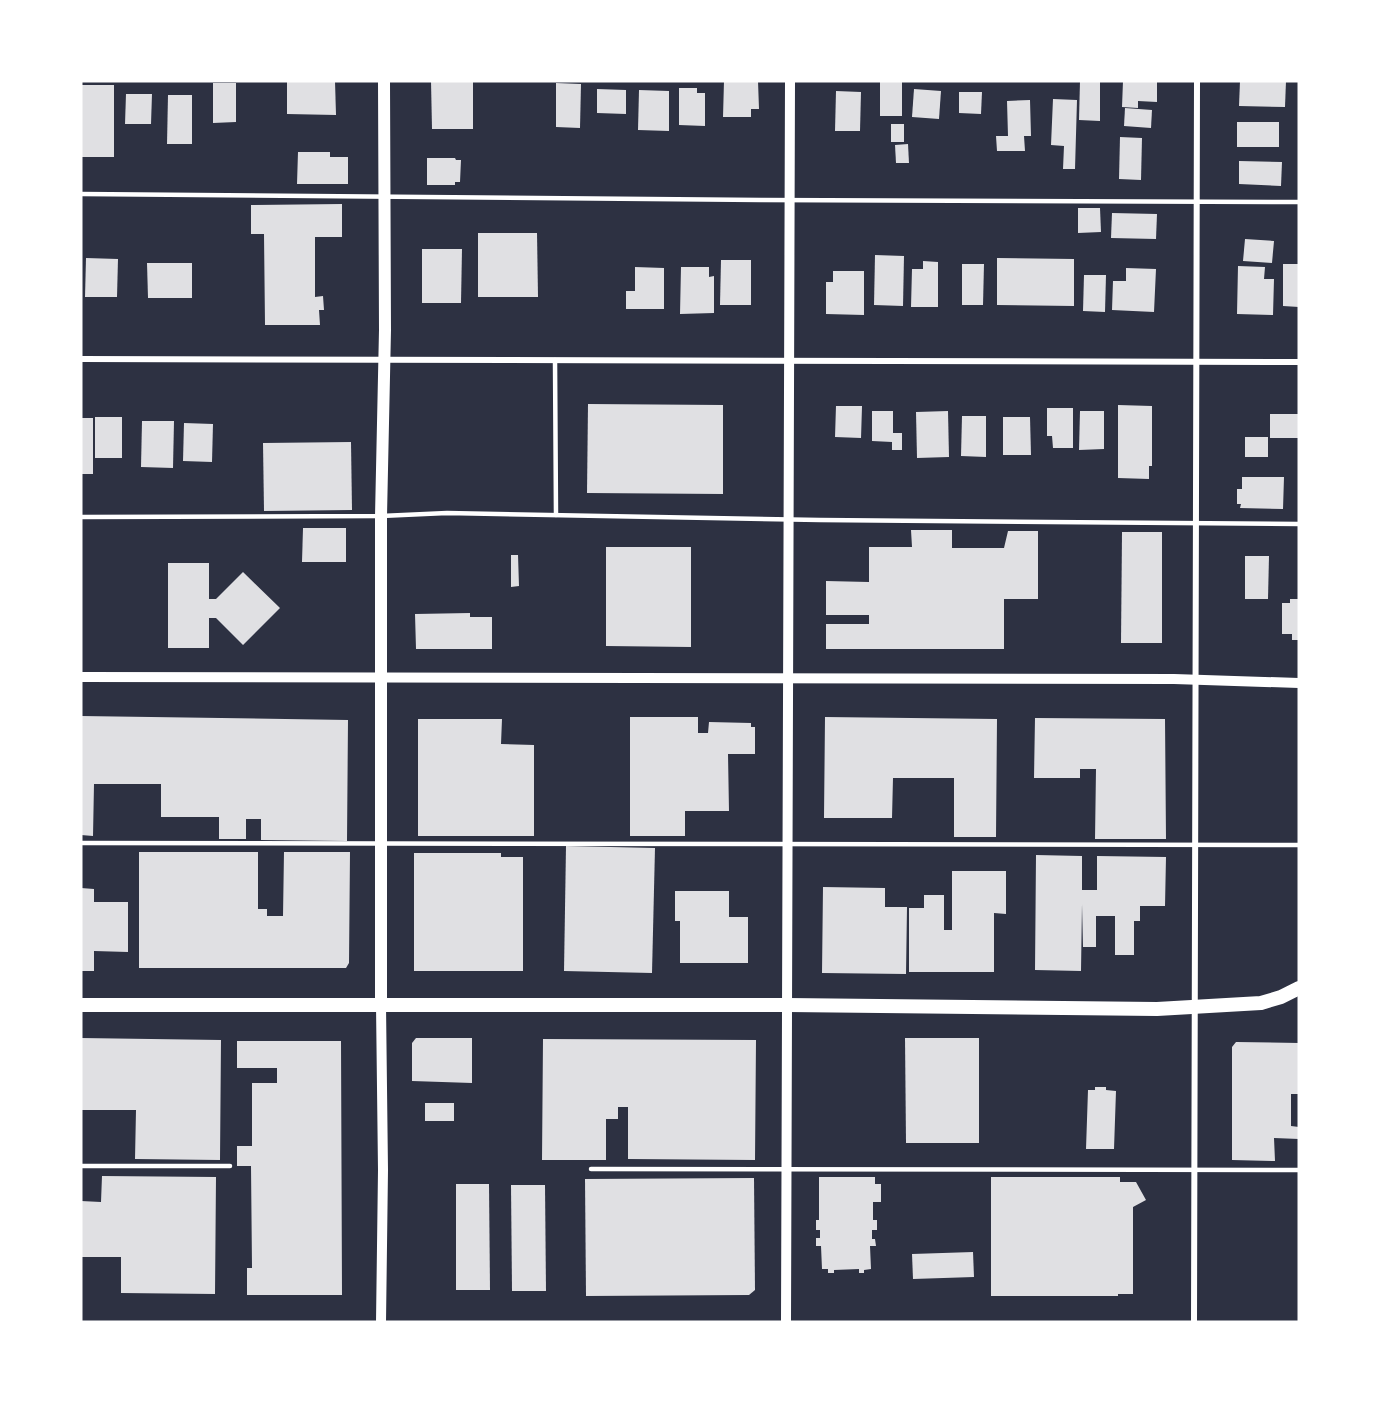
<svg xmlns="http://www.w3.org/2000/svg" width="1380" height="1403" font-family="'Nunito Sans',sans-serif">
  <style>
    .building { fill: #e0e0e3 }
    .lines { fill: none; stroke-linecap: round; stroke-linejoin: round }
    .service { stroke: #fff; stroke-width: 4.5 }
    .minor { stroke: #fff; stroke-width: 6 }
    .tertiary { stroke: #fff; stroke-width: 10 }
    .secondary { stroke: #fff; stroke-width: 12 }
    .primary { stroke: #fff; stroke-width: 14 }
  </style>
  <rect width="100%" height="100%" fill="#2d3142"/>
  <!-- building -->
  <g class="building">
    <path d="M287 81H335L336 115 287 114Z"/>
    <path d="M431 81H473V129H432Z"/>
    <path d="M724 81H758L759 109H751V117H723Z"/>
    <rect x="880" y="81" width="22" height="35"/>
    <path d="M1080 81H1100V121L1079 120Z"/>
    <path d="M1123 81H1157V102L1138 101V108L1122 107Z"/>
    <path d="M1240 81H1286L1285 107 1239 106Z"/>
    <path d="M213 83H236V122L213 123Z"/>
    <path d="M556 83 581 84 580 128 556 127Z"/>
    <rect x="81" y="85" width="33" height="72"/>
    <path d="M679 88H697V93H705V126L679 125Z"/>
    <path d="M597 89 626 90V114L597 113Z"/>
    <path d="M914 89 941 91 939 119 912 117Z"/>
    <path d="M639 90 669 91V131L638 130Z"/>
    <path d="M836 91 861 92 860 131H835Z"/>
    <path d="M959 92H982L981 114 959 113Z"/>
    <path d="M126 94H152L151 124H125Z"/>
    <path d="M168 95H192V144H167Z"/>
    <path d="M1053 99 1077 100 1075 169H1063L1064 146 1051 145Z"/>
    <path d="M1030 100 1031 136H1024L1025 151H997L996 136H1008L1007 101Z"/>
    <path d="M1125 108 1152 110 1151 128 1124 126Z"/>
    <rect x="1237" y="122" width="42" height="25"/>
    <rect x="891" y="124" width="13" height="18"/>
    <path d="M1120 137 1142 138 1141 180 1119 179Z"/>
    <path d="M908 144 909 163H896L895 145Z"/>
    <path d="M298 152H330V157H348V184H297Z"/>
    <path d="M427 158H455L456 160H461L460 182H455V185H427Z"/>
    <path d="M1239 161 1282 162 1281 186 1239 184Z"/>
    <path d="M342 204V237H315V297L323 296 324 310H319L320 325H265L264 234H251V205Z"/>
    <path d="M1078 208H1100L1101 232 1078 233Z"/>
    <path d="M1112 213 1157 214 1156 239 1111 238Z"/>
    <path d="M478 233H537L538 297H478Z"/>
    <path d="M1245 239 1274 241 1272 263 1243 261Z"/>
    <path d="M422 249H462L461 303H422Z"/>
    <path d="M875 255 904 256 903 306 874 305Z"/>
    <path d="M86 258 118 259 117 297H85Z"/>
    <path d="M997 258 1074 259V306L997 305Z"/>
    <path d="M721 260H751V305H720Z"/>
    <path d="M923 261 938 262V307H911L912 269H923Z"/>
    <path d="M147 263H192V298H148Z"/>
    <path d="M962 264H984L983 305H962Z"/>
    <path d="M1283 264H1299V307L1283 306Z"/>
    <path d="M1238 266 1265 267 1264 279H1274L1273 315 1237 314Z"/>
    <path d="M635 267 664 268V309H626V291H635Z"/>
    <path d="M681 267H709V277L714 276V313L680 314Z"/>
    <path d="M1126 268 1156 269 1154 312 1112 310 1113 281H1126Z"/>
    <path d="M833 271H864V315L826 314V282H833Z"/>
    <path d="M1084 275H1106L1105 312 1083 311Z"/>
    <path d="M588 404 723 405V494L587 493Z"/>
    <path d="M1118 405 1152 406V466H1149V479L1118 478Z"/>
    <path d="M836 406H862L861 438 835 437Z"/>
    <path d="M1047 408H1073V448H1053L1052 436H1047Z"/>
    <path d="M872 411H893V433H902V450H892V442L872 441Z"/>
    <path d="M948 411 949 457 917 458 916 412Z"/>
    <path d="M1080 411H1104V449L1079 450Z"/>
    <rect x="1270" y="414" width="29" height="24"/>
    <path d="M962 416H986V457L961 456Z"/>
    <rect x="95" y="417" width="27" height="41"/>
    <path d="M1003 417H1030L1031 455H1003Z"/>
    <rect x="81" y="418" width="12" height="56"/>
    <path d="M142 421H174L173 468 141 467Z"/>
    <path d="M184 423 213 424 212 462 183 461Z"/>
    <rect x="1245" y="437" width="23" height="20"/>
    <path d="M351 442 352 510 264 511 263 443Z"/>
    <path d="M1242 477H1284L1283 509 1240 508 1241 504H1237V489H1242Z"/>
    <path d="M303 528H346V562H302Z"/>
    <path d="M911 530H952V548H1004L1008 531H1038V599H1004V649H826V624H869V615H826V581L869 582V547H912Z"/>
    <path d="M1122 532H1162V643H1121Z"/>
    <path d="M606 547H691V647L606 646Z"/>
    <path d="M511 555H518L519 586 511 587Z"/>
    <path d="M1245 556H1269L1268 599H1245Z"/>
    <path d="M168 563H209V599H216L243 572 280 608 243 645 216 618H209V648H168Z"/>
    <path d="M1290 599H1299V640H1292V634H1282V603H1290Z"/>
    <path d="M470 613V617H492V649H416L415 614Z"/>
    <path d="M81 716 348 720 347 841 261 840V819H246V839H219V817H161V784H94L93 836 81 835Z"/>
    <path d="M630 717H698V733H708L709 722 751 723V727H755V754H728L729 811H685V836H630Z"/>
    <path d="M825 717 997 719 996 837H954V778H893L892 818H824Z"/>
    <path d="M1035 718 1165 719 1166 839H1095L1096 769H1080V778H1034Z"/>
    <path d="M418 719H502L501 744 534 745V836H418Z"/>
    <path d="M566 846 655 848 652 973 564 971Z"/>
    <path d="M139 852H258V909H267V916H283L284 852H350L349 963 346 968H139Z"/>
    <path d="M414 853H501V857H523V971H414Z"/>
    <path d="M1036 855 1082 856V890H1097V856L1166 857 1165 906H1140V921H1134V955H1115V916H1096V947H1083L1082 904 1081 971 1035 970Z"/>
    <path d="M952 871H1006V914L994 913V972H909V908H924V895H944V930H952Z"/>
    <path d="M823 887 885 888V907H907L906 974 822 973Z"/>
    <path d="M81 888 94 889V902H128V952L94 951V971H81Z"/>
    <path d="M675 891H729V917H748V963H680V921H675Z"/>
    <path d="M81 1038 221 1040 220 1160 135 1159 136 1110H81Z"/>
    <path d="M416 1038H472V1083L412 1081V1043Z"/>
    <path d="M905 1038H979V1143H906Z"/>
    <path d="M543 1039 756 1040 755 1160 628 1159V1107H618V1119H606V1160H542Z"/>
    <path d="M237 1041H341L342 1295H247V1268H252L251 1166H237V1146H252V1083H277V1068H237Z"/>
    <path d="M1236 1042 1299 1043V1094H1291V1126L1299 1127V1139L1274 1138 1275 1161 1232 1160V1047Z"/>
    <path d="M1095 1087H1106V1090L1116 1091 1114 1149H1086L1088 1090H1095Z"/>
    <rect x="425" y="1103" width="29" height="18"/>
    <path d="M102 1176 216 1177 215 1294 121 1293V1257H81V1201L101 1202Z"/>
    <path d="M819 1177H875V1184H881V1202H873V1220H877V1230H872V1239H875L876 1246H870L871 1269 864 1270V1273H859V1269L834 1270V1273H828V1269H822L821 1246H816V1238H820V1230H816V1220H819Z"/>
    <path d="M991 1177H1120V1182H1136L1146 1200 1133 1207V1294H1118V1296H991Z"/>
    <path d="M754 1178 755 1290 749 1295 586 1296 585 1179Z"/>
    <path d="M456 1184H489L490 1290H456Z"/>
    <path d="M511 1185H545L546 1291H512Z"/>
    <path d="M973 1252 974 1277 913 1279 912 1254Z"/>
  </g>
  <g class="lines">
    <!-- service -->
    <g class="service">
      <path d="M81 194 761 200 1299 202"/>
      <path d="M555 360 556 515"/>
      <path d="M81 517 381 516 447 513 820 520 1299 524"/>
      <path d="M81 843 1299 845"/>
      <path d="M81 1166H230"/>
      <path d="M591 1169 1299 1170"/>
    </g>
    <!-- minor -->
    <g class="minor">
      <path d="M81 359 1299 362"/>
      <path d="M1194 1322 1197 81"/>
    </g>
    <!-- tertiary -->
    <g class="tertiary">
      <path d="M81 677 1174 679 1299 683"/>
      <path d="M381 1005 383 1170 381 1322"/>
      <path d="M786 1322 790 81"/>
    </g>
    <!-- secondary -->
    <path class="secondary" d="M381 1005V516L385 330 384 81"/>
    <!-- primary -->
    <path class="primary" d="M81 1005H788L1157 1009 1261 1003 1281 997 1299 988"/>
  </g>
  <!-- border -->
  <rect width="1380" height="1403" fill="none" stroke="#ffffff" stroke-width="165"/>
</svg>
